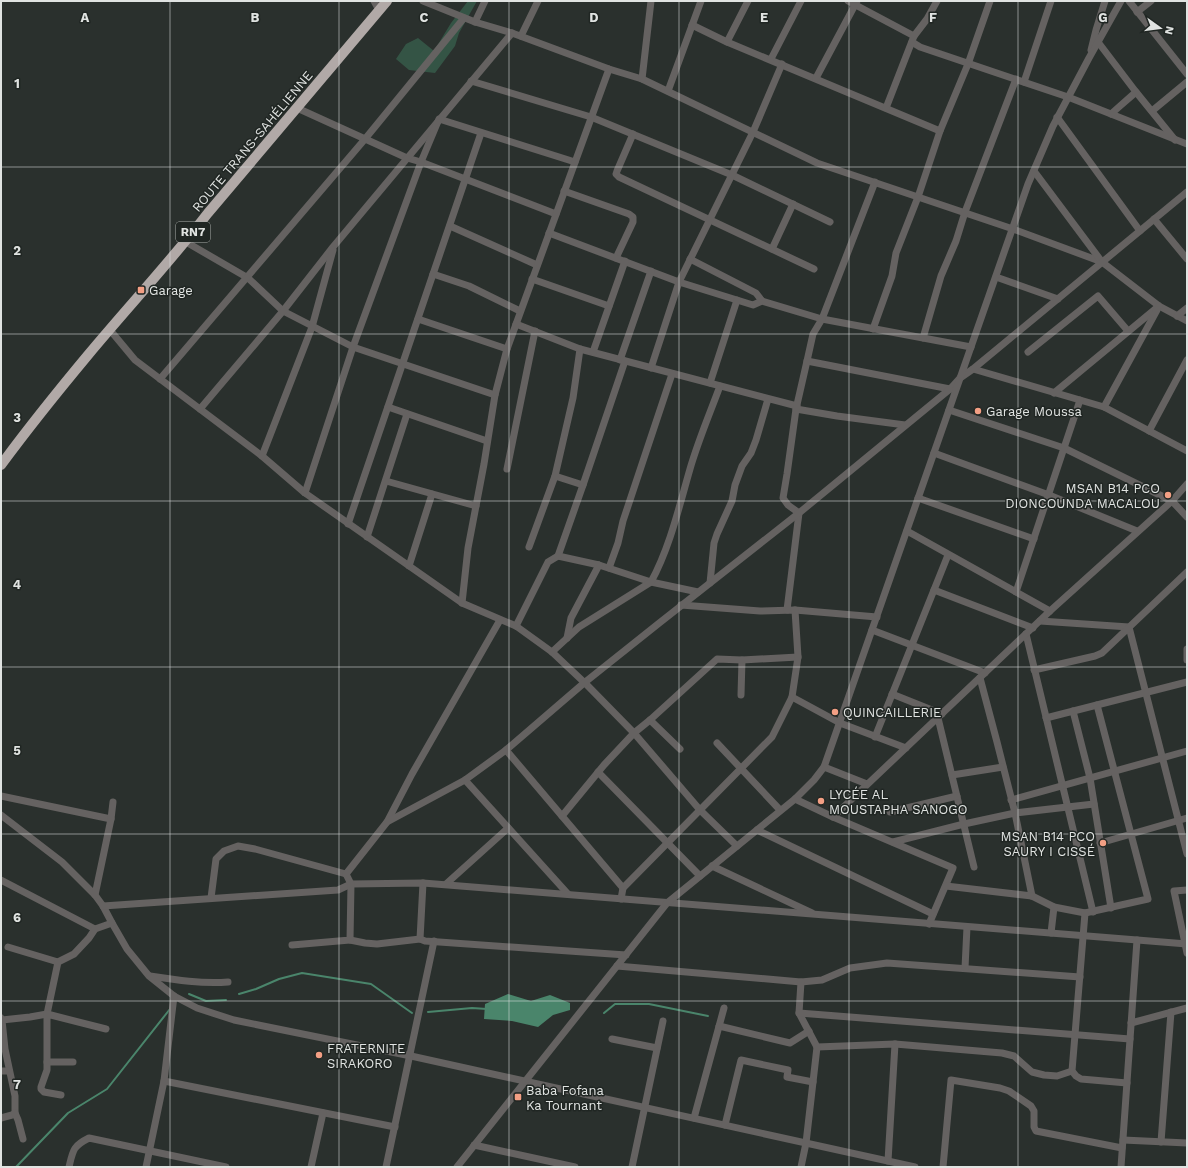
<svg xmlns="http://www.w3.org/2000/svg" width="1188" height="1168" font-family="'Work Sans',sans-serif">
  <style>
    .green { fill: #345445 }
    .water { fill: #4a856b }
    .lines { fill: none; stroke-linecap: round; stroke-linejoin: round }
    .stream { stroke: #4a856b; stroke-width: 2 }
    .minor { stroke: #656261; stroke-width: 7 }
    .highway { stroke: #b1a9a7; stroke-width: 10 }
    .grid { fill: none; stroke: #e0e3e1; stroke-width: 1; stroke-opacity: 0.55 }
    .poi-dot { fill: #f39f84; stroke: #202623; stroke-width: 1.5 }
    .labels { text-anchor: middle; stroke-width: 3; stroke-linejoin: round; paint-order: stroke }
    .shield { fill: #202623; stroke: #a6aaa8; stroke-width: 1 }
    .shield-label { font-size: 12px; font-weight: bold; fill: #e0e3e1 }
    .street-label { font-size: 13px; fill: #e0e3e1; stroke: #202623 }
    .poi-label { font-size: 13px; fill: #e0e3e1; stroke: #202623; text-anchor: start }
    .grid-label { font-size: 13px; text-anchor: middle; font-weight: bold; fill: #e0e3e1; stroke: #202623; stroke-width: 3; stroke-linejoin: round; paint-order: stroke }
  </style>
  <rect width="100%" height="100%" fill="#2a302d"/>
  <!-- green -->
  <path class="green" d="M468 1H477L459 33 455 46 435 73 409 70 396 59 406 44 418 38 434 51 451 23Z"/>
  <!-- water -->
  <path class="water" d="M508 994 531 1001 550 995 570 1003V1010L553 1015 538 1027 512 1021 484 1019 485 1004Z"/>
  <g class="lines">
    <!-- stream -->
    <g class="stream">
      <path d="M189 994 206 1001 226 1000"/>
      <path d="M239 994 256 989 279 979 302 973 371 984 412 1013"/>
      <path d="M428 1012 472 1008 487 1009"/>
      <path d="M604 1013 615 1004H649L708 1016"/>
      <path d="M16 1167 68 1113 107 1089 170 1009"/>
    </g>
    <!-- minor -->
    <g class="minor">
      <path d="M374 1 379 10"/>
      <path d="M423 1 475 22 512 33 609 69 642 79 817 163 1013 229 1102 262"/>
      <path d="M848 1 914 36"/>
      <path d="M1129 1 1187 74"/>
      <path d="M1137 12 1151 1"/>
      <path d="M475 22 485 1"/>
      <path d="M692 25 727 42 940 131"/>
      <path d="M521 36 538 1"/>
      <path d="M727 42 748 1"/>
      <path d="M912 42 920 47 1068 97 1187 144"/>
      <path d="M1098 42 1136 92 1175 140"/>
      <path d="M1091 50 1096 30 1105 1"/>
      <path d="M771 59 801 1"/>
      <path d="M816 78 857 1"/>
      <path d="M642 79 651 1"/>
      <path d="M471 81 591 117 732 175 830 222"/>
      <path d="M1024 82 1051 1"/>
      <path d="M668 91 701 1"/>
      <path d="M297 108 407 158 421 162 556 214"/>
      <path d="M886 108 914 36 927 19 937 1"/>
      <path d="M1152 111 1187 82"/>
      <path d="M1111 114 1120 106 1136 92"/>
      <path d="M1057 117 1140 231"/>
      <path d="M633 134 617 171 616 174 619 177 814 269"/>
      <path d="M1034 171 1102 262 1159 306 1187 321"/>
      <path d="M564 191 629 214 633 217V222L616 258"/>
      <path d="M1154 219 1187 259"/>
      <path d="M450 226 537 265"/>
      <path d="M549 233 679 282 753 305 762 301"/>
      <path d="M186 242 248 278 283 311 353 347 495 395"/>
      <path d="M772 249 793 204"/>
      <path d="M690 259 756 293 762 301 822 319 971 347"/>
      <path d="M433 274 469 286 520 311"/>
      <path d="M996 277 1058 299"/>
      <path d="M532 279 609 306"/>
      <path d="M1177 316 1187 308"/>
      <path d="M418 319 507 349"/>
      <path d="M516 324 580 349 797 406"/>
      <path d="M873 329 892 276 896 253 918 197 940 131 968 64 990 1"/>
      <path d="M110 330 135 360 262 456 305 493 462 603 516 626 552 652 587 685 634 733 700 810 737 846"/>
      <path d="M923 338 941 276 956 241 965 212 1016 79"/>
      <path d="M593 352 625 261"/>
      <path d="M1028 352 1098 296 1128 331"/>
      <path d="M620 360 651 271"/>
      <path d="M807 361 950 389"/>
      <path d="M651 368 679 282 753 132 782 64"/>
      <path d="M973 369 1104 407 1187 451"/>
      <path d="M160 379 365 139 464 18"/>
      <path d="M710 383 737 300"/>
      <path d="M1054 393 1159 306"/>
      <path d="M388 407 487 441"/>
      <path d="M1104 407 1157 310"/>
      <path d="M200 409 283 311 333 247 512 33"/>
      <path d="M796 409 837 416 905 425"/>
      <path d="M949 410 1064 448 1172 501 1187 517"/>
      <path d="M1149 431 1187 360"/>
      <path d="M934 453 1049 495 1137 531"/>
      <path d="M262 456 312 327 333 250"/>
      <path d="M507 469 535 331"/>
      <path d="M555 476 583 485"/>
      <path d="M386 481 476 506"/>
      <path d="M305 493 353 347 421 162 439 119 575 162"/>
      <path d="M918 498 1034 539"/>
      <path d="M348 524 481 133"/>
      <path d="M907 531 1050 611"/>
      <path d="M367 537 407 414"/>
      <path d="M529 547 555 476 573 398 580 349"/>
      <path d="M558 556 599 565 651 582 698 592"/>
      <path d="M409 566 432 494"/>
      <path d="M609 568 618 543 623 521 672 374"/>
      <path d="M710 583 714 543 717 534 732 501 735 485 742 466 751 453 756 440 768 399"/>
      <path d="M934 590 1033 628"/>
      <path d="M1016 592 1080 400"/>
      <path d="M462 603 468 548 484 464 495 395 507 349 609 69"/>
      <path d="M681 605 760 611 795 610 877 617"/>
      <path d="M787 610 799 513 788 505 783 498 787 474 796 409 807 361 813 334 822 319 875 182"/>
      <path d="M1040 621 1129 627 1187 854"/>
      <path d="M516 626 548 562 558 556 583 485 625 361"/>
      <path d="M872 630 985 673"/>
      <path d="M1026 634 1093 912"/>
      <path d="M567 638 571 618 599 565"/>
      <path d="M1187 649V660"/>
      <path d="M552 652 579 627 651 582C670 547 679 507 690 469 698 441 710 413 720 386"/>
      <path d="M1034 670 1095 656 1102 653 1187 572"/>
      <path d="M980 678 997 742 1015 813 1032 896"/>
      <path d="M892 694 942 714"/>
      <path d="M741 695 742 660"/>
      <path d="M792 697 840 723 906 748"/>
      <path d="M1073 711 1090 778 1111 908"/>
      <path d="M938 718 974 867"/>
      <path d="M1046 718 1187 682"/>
      <path d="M650 720 680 749"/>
      <path d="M875 737 948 555"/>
      <path d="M717 743 780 810"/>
      <path d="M506 750 623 888"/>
      <path d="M824 767 867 784"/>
      <path d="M598 772 700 876"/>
      <path d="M952 775 1003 767"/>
      <path d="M465 780 568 894"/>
      <path d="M1 796 111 819"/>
      <path d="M795 799 833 817 953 868 929 924"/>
      <path d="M1011 800 1187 751"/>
      <path d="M890 812 957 796"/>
      <path d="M1 815 62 862 95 895 103 906 112 923 127 949 149 976 174 996 197 1008 234 1020 411 1056 915 1167"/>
      <path d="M562 816 604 765 634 733 650 720 717 659 742 660 798 657"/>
      <path d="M833 817 1050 611 1172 501 1187 484"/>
      <path d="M387 822 412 774 500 620"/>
      <path d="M757 830 933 914"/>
      <path d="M893 842 964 824 1015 813 1094 804"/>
      <path d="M1100 843 1187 818"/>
      <path d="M712 866 812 913"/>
      <path d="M1 880 95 929"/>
      <path d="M423 883 420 939 425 941 626 955"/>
      <path d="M446 884 508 828"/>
      <path d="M946 886 1032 896 1054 907 1085 913 1148 899 1097 705"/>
      <path d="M1187 890 1174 891 1187 953"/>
      <path d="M95 895 111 819 113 802"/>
      <path d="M211 898 216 859 224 851 238 846 255 849 346 874"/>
      <path d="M621 899 623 888 772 737 792 697 798 657 795 610"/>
      <path d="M103 906 338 890 351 884 423 883 1187 944"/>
      <path d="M1085 913 1072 1071 1076 1076 1081 1079 1127 1083"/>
      <path d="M1051 933 1054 907"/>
      <path d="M350 940 365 943 377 944 420 939"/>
      <path d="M292 945 350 940 351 884 346 874 387 822 465 780 506 750 584 683 658 624 799 513 950 389 960 378 973 369 1187 192"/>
      <path d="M8 947 58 962"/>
      <path d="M617 966 801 982 822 980 850 968 887 963 1080 977"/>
      <path d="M965 968 967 927"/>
      <path d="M150 976C176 980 202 984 228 982"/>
      <path d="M801 982 799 1013 817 1047 895 1044 1002 1053 1014 1056 1032 1072 1044 1075 1057 1076 1072 1071"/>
      <path d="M799 1013 1130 1039"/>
      <path d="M1 1018 2 1020 5 1049 15 1096V1113L12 1115 1 1118"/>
      <path d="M2 1020 30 1017 47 1014 58 962 74 954 89 938 95 929 112 923"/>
      <path d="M1131 1023 1187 1008"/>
      <path d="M719 1026 790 1043 809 1031"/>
      <path d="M612 1039 657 1048"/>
      <path d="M47 1062H73"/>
      <path d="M1 1071H9"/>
      <path d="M164 1081 395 1127"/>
      <path d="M61 1095 44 1092 41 1089V1087L47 1070V1014L106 1029"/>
      <path d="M15 1113 18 1120 23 1139"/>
      <path d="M694 1118 724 1008"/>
      <path d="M725 1125 741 1060 788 1070 787 1077 813 1082"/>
      <path d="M1123 1140 1187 1143"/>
      <path d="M1161 1142 1171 1012"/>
      <path d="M474 1145 575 1167"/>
      <path d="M888 1161 895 1044"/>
      <path d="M69 1167C73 1150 73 1146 89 1138L226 1167"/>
      <path d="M146 1167 164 1081 174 996"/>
      <path d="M311 1167 323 1113"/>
      <path d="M386 1167 434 941"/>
      <path d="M457 1167 667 903 795 799 814 780 824 767 1028 184 1053 126 1089 58 1121 1"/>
      <path d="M632 1167 663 1021"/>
      <path d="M801 1167 806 1143 817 1047"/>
      <path d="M943 1167 951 1080 1000 1088 1009 1091 1031 1106 1034 1111V1127L1036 1131 1122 1148"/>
      <path d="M1121 1167 1137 940"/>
    </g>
    <!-- highway -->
    <path class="highway" d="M1 465C29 427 58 391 88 355 128 307 170 262 208 213L387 1"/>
  </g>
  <!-- grid -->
  <path class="grid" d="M170 1V1167M339 1V1167M509 1V1167M679 1V1167M849 1V1167M1018 1V1167M1 167H1187M1 334H1187M1 501H1187M1 667H1187M1 834H1187M1 1001H1187"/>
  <!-- markers -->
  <g class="poi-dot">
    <rect x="137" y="286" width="8" height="8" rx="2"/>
    <circle cx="978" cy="411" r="4"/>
    <circle cx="1168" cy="495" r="4"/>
    <circle cx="835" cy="712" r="4"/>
    <circle cx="821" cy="801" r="4"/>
    <circle cx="1103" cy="843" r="4"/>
    <circle cx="319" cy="1055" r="4"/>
    <rect x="514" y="1093" width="8" height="8" rx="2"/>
  </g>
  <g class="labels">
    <!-- shield labels -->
    <rect class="shield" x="176" y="222" width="34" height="20" rx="3"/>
    <g class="shield-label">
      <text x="193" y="236">RN7</text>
    </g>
    <!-- street labels -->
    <g class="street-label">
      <text transform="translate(252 141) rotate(-50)" y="5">ROUTE TRANS-SAHÉLIENNE</text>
    </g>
    <!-- poi labels -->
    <g class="poi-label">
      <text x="149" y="295">Garage</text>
      <text x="986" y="416">Garage Moussa</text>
      <text x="1160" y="493" text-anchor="end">MSAN B14 PCO<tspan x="1160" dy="15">DIONCOUNDA MACALOU</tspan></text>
      <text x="843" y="717">QUINCAILLERIE</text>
      <text x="829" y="799">LYCÉE AL<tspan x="829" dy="15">MOUSTAPHA SANOGO</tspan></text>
      <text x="1095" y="841" text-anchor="end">MSAN B14 PCO<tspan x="1095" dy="15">SAURY I CISSÉ</tspan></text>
      <text x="327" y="1053">FRATERNITE<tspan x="327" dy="15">SIRAKORO</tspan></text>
      <text x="526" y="1095">Baba Fofana<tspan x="526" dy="15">Ka Tournant</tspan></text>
    </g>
  </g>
  <g class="grid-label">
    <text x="85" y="22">A</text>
    <text x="255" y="22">B</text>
    <text x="424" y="22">C</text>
    <text x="594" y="22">D</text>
    <text x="764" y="22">E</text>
    <text x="933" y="22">F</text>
    <text x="1103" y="22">G</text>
    <text x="17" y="88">1</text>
    <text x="17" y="255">2</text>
    <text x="17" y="422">3</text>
    <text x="17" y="589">4</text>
    <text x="17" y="755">5</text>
    <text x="17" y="922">6</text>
    <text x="17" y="1089">7</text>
  </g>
  <!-- border -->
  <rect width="1188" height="1168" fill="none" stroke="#e0e3e1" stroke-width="4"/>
  <!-- north arrow -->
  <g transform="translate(1160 28) rotate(104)" stroke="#202623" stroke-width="3" paint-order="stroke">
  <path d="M0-3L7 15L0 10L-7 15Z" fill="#e0e3e1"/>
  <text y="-6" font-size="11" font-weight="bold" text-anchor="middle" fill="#e0e3e1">N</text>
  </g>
</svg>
